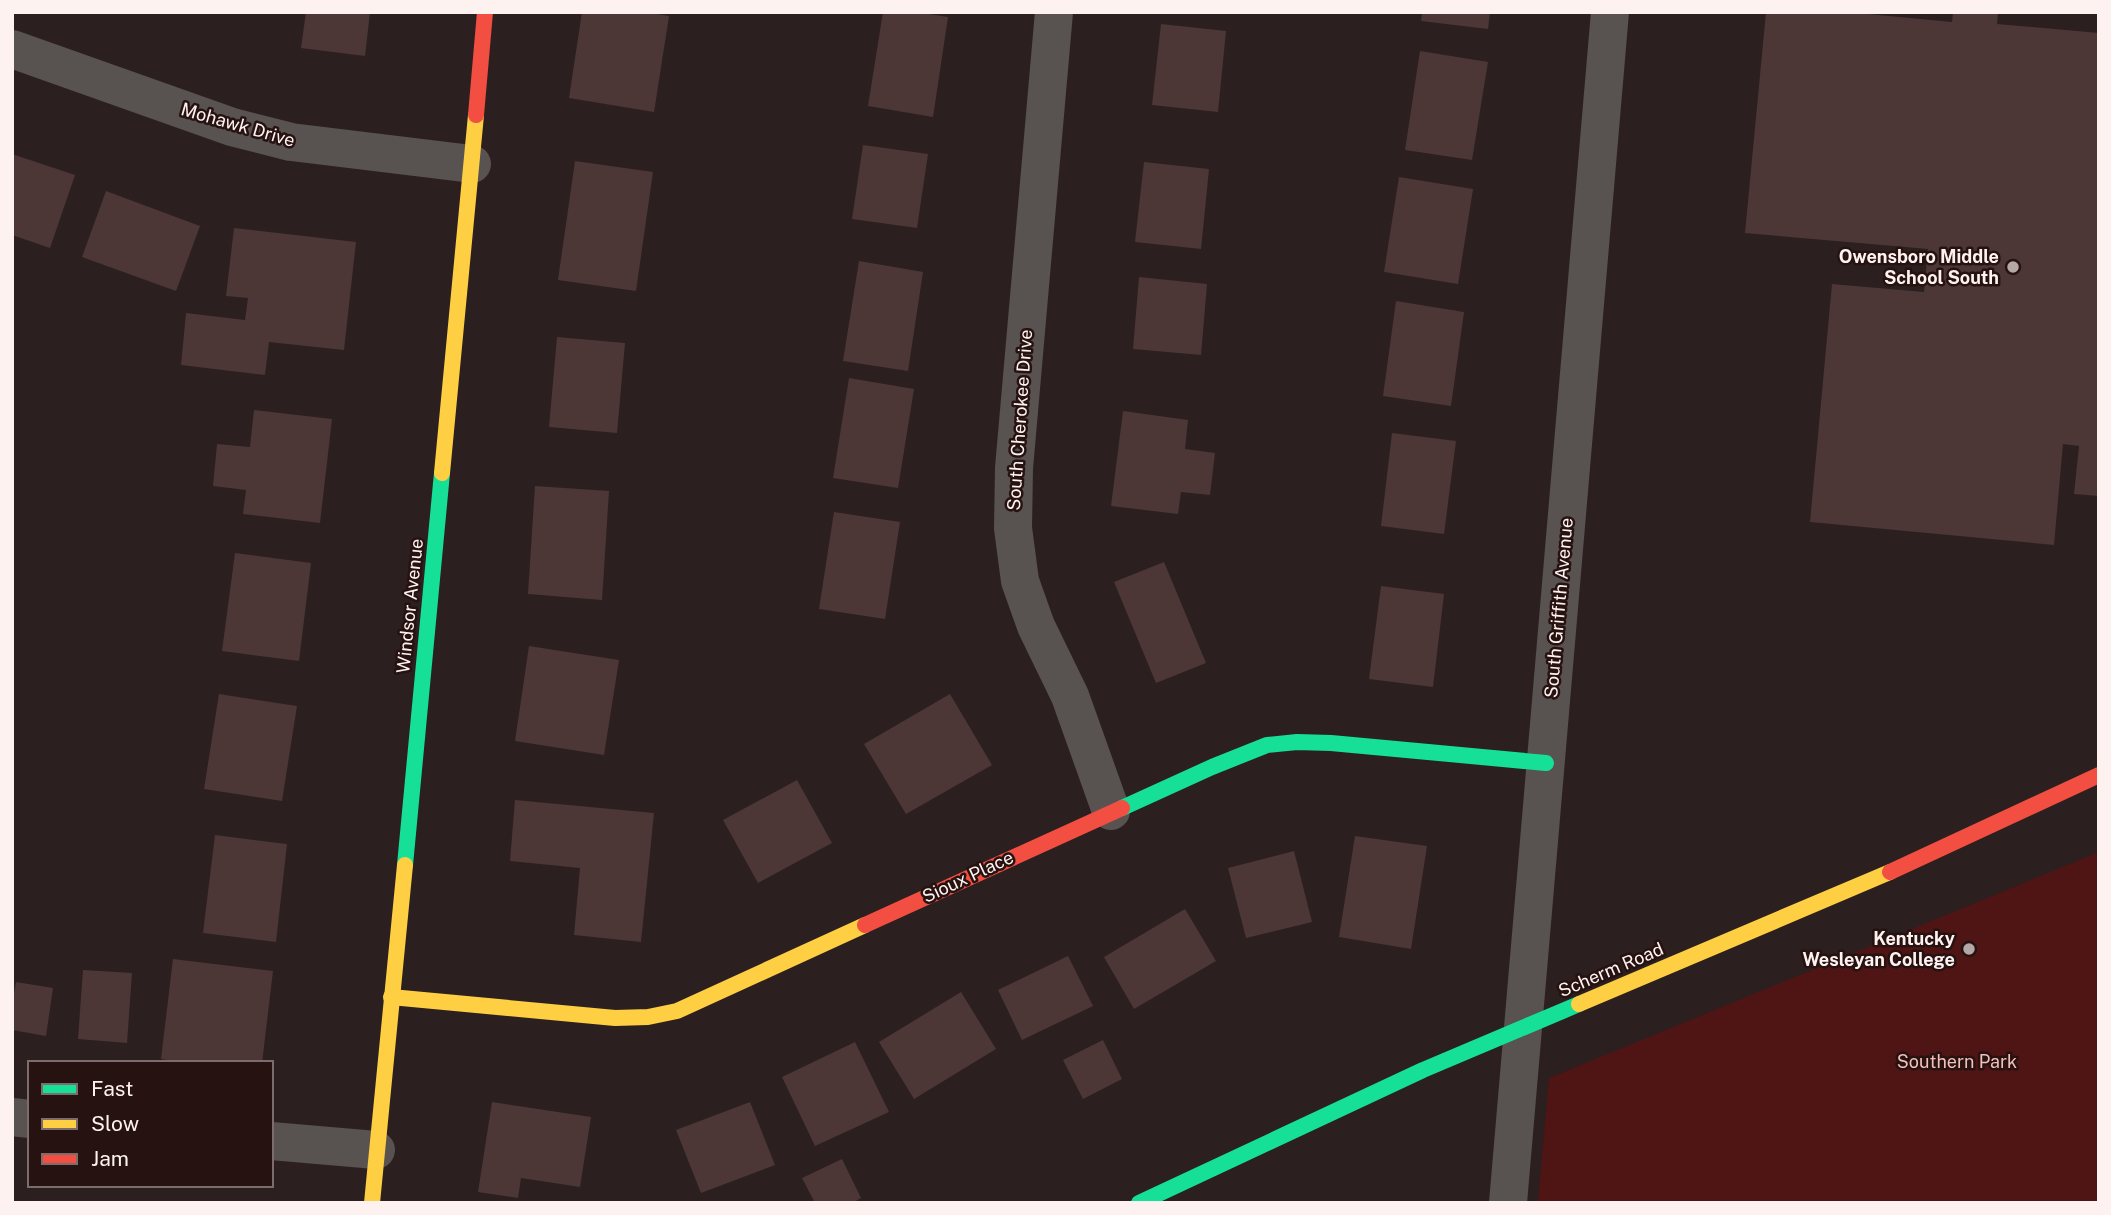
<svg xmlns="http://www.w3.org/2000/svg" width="2111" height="1215" font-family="'Public Sans',sans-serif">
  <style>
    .green { fill: #4f1414 }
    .building { fill: #4c3636 }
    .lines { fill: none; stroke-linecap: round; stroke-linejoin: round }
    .street { stroke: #585251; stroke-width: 38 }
    .fast { stroke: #16e098; stroke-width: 16 }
    .slow { stroke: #ffcf43; stroke-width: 16 }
    .jam { stroke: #f24e42; stroke-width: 16 }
    .poi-dot { fill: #b4a8a7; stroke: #261210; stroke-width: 2.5 }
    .labels { text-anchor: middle; stroke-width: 5; stroke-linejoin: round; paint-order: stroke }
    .street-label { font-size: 18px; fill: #fef2f0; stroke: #261210 }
    .poi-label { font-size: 18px; font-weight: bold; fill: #fef2f0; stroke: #261210; text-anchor: end }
    .park-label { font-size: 18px; fill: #f4beb9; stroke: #261210 }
  </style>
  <rect width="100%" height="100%" fill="#2b201f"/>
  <!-- green -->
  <path class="green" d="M2099 852V1203H1538L1549 1078Z"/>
  <!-- building -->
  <g class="building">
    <path d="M306 12H370L365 56 301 48Z"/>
    <path d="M582 12H646L669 16 654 112 569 98Z"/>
    <path d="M883 12H917L948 17 933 117 868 106Z"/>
    <path d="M1422 12H1490L1488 29 1421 21Z"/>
    <path d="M1766 12H1847L1952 22 1953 12H1998L1997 24 2099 33V496L2074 494 2079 446 2063 444 2054 545 1810 522 1832 284 1924 292 1928 249 1745 233Z"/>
    <path d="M1161 24 1226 31 1218 112 1152 105Z"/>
    <path d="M1420 51 1488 62 1472 160 1405 150Z"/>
    <path d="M863 145 928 154 917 228 852 219Z"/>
    <path d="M12 154 75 175 50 248 12 235Z"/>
    <path d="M575 161 653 172 636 291 558 280Z"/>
    <path d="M1144 162 1209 169 1201 249 1135 242Z"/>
    <path d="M1399 177 1473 189 1458 284 1384 272Z"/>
    <path d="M106 191 200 226 176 291 82 257Z"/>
    <path d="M234 228 356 242 344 350 269 342 265 375 181 365 186 313 245 320 248 298 226 296Z"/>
    <path d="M859 261 923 272 908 371 843 361Z"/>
    <path d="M1139 277 1207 284 1201 355 1133 349Z"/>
    <path d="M1396 301 1464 312 1451 406 1383 396Z"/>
    <path d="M557 337 625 343 617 433 549 427Z"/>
    <path d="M849 378 914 389 898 488 833 478Z"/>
    <path d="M254 410 332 419 320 523 243 514 246 490 213 486 217 444 250 447Z"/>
    <path d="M1123 411 1188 420 1185 449 1215 453 1210 495 1181 492 1178 514 1111 506Z"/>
    <path d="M1392 433 1456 441 1444 534 1381 526Z"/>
    <path d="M535 486 609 491 602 600 528 594Z"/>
    <path d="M834 512 900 522 885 619 819 609Z"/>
    <path d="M235 553 311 563 299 661 222 651Z"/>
    <path d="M1164 562 1206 663 1156 683 1114 582Z"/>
    <path d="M1381 586 1444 594 1433 687 1369 679Z"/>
    <path d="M529 646 619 660 604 755 515 741Z"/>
    <path d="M219 694 297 706 282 801 204 789Z"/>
    <path d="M950 694 992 765 906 814 864 744Z"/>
    <path d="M797 780 832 843 758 883 723 820Z"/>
    <path d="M515 800 654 813 641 942 574 935 580 868 510 861Z"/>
    <path d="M215 835 287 844 276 942 203 933Z"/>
    <path d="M1355 836 1427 846 1411 949 1339 937Z"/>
    <path d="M1294 851 1312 922 1246 938 1228 868Z"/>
    <path d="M1185 909 1216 961 1134 1009 1104 957Z"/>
    <path d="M1068 956 1093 1006 1022 1040 998 990Z"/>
    <path d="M173 959 273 971 262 1063H188L161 1059Z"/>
    <path d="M83 970 132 973 127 1043 78 1039Z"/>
    <path d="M16 982 53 988 46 1036 12 1030V1004Z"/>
    <path d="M961 992 996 1049 914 1099 879 1042Z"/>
    <path d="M1103 1040 1122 1079 1083 1099 1063 1060Z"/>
    <path d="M855 1042 889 1112 815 1146 782 1077Z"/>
    <path d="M492 1102 591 1117 580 1187 521 1178 518 1198 478 1192Z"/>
    <path d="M750 1102 775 1165 701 1193 676 1130Z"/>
    <path d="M842 1159 861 1198 852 1203H815L802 1178Z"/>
  </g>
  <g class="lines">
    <!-- street -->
    <g class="street">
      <path d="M1054 12 1014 468 1013 528 1020 581 1036 626 1070 696 1111 811"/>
      <path d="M12 49 232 127 291 142 472 164"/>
      <path d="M12 1117 30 1119"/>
      <path d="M271 1141 376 1150"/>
      <path d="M1508 1203 1610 12"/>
    </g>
    <!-- fast -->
    <g class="fast">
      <path d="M1122 808 1212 767 1267 745 1297 742 1331 743 1546 763"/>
      <path d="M405 865 442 473"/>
      <path d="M1139 1203 1423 1070 1579 1004"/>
    </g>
    <!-- slow -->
    <g class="slow">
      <path d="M442 473 476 115"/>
      <path d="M391 997 615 1018 648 1017 677 1011 865 925"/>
      <path d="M1579 1004 1890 872"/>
      <path d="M372 1203 405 865"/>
    </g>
    <!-- jam -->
    <g class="jam">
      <path d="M476 115 485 12"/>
      <path d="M1890 872 2099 775"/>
      <path d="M865 925 1122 808"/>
    </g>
  </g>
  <!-- markers -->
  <g class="poi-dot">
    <circle cx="2013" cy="267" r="7"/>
    <circle cx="1969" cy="949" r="7"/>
  </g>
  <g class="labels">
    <!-- street labels -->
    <g class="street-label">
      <text transform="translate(238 125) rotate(16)" y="6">Mohawk Drive</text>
      <text transform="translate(1020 420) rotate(-86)" y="6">South Cherokee Drive</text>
      <text transform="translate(410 606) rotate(-84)" y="6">Windsor Avenue</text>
      <text transform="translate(1559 608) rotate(-85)" y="6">South Griffith Avenue</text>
      <text transform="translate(968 877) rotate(-25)" y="6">Sioux Place</text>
      <text transform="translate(1611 970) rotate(-23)" y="6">Scherm Road</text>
    </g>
    <!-- poi labels -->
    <g class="poi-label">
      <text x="1999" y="263">Owensboro Middle<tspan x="1999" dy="21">School South</tspan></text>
      <text x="1955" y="945">Kentucky<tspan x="1955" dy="21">Wesleyan College</tspan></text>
    </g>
    <!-- park labels -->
    <g class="park-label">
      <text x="1957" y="1068">Southern Park</text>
    </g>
  </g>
  <!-- border -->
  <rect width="2111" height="1215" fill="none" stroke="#fef2f0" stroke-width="28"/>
  <!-- legend -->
  <rect x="28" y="1061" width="245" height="126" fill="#261210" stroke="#7c6c6a" stroke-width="2"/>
  <rect x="42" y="1084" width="35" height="10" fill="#16e098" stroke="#7c6c6a" stroke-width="2"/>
  <text x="91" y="1096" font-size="21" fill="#fef2f0">Fast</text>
  <rect x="42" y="1119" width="35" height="10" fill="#ffcf43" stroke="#7c6c6a" stroke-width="2"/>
  <text x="91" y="1131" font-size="21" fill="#fef2f0">Slow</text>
  <rect x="42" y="1154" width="35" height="10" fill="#f24e42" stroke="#7c6c6a" stroke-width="2"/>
  <text x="91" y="1166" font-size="21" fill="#fef2f0">Jam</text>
</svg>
